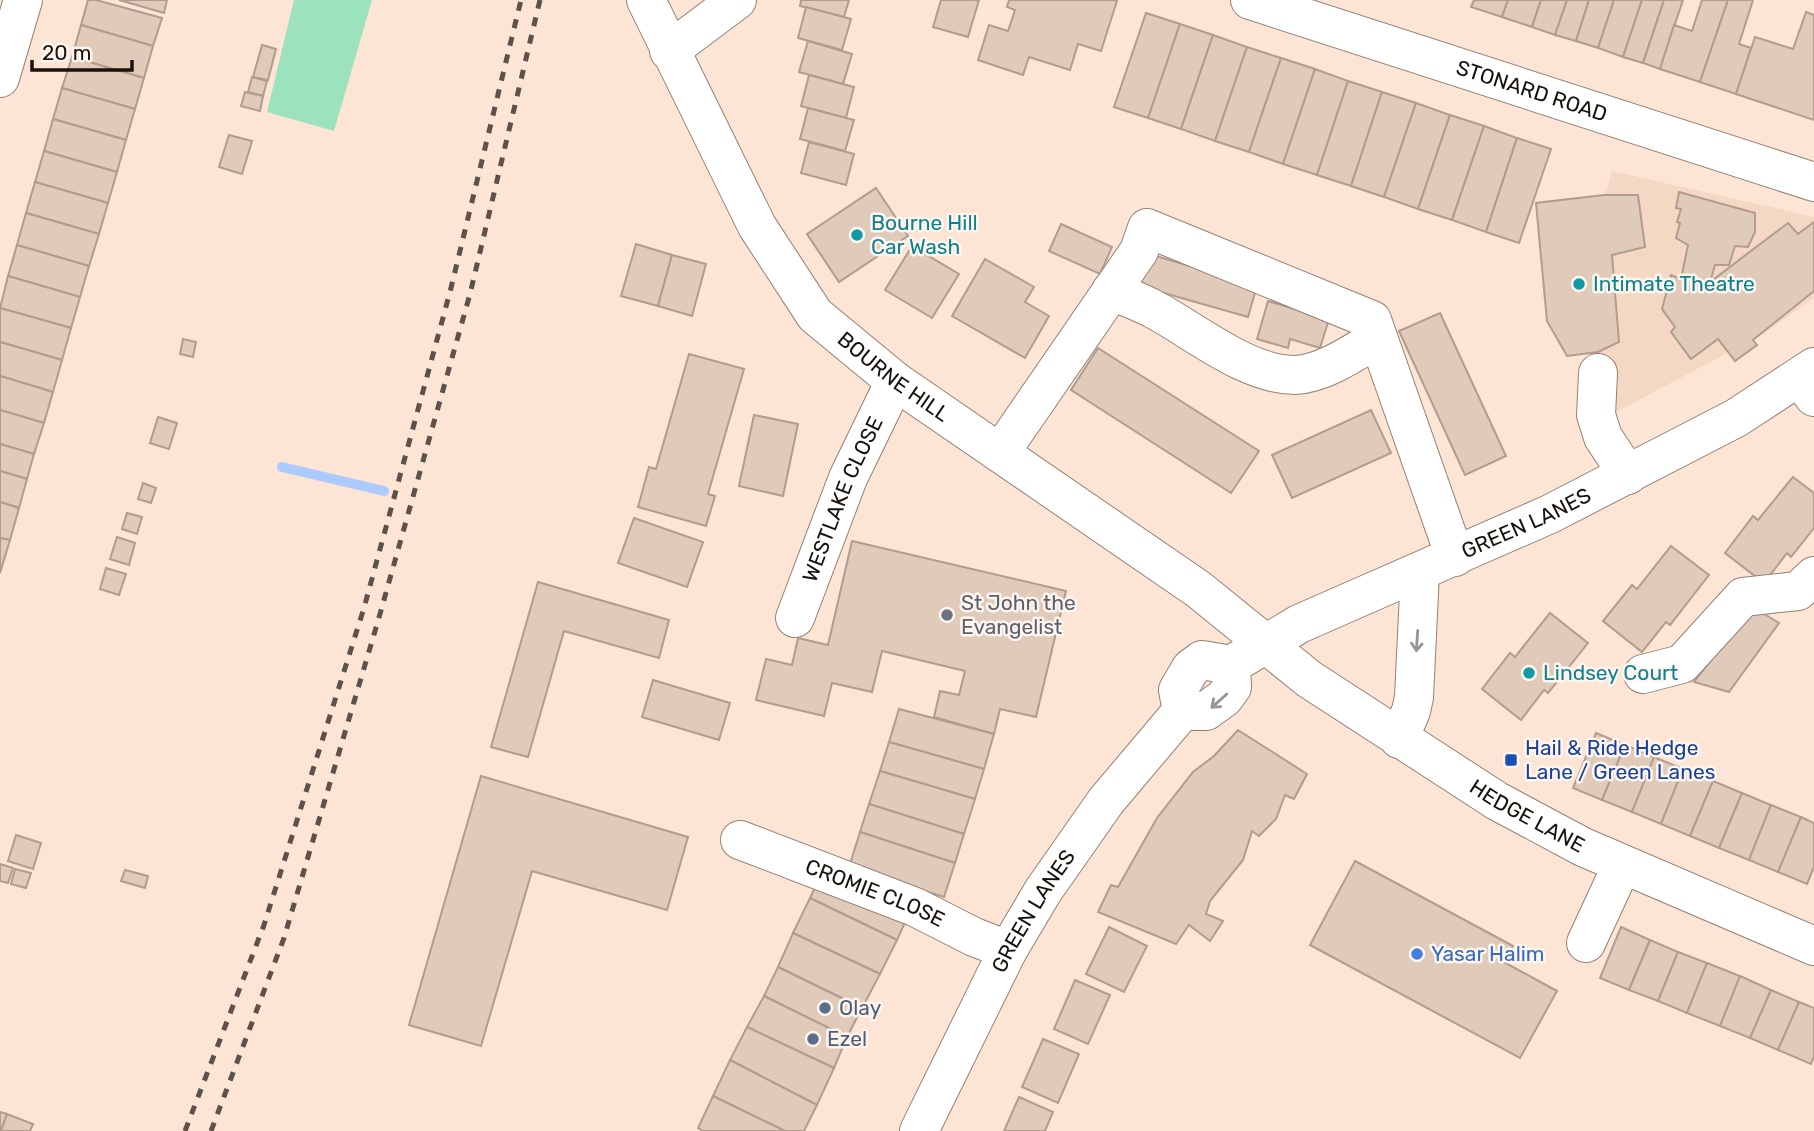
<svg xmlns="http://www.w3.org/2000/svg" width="1814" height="1131" font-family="Rubik,sans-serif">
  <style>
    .built { fill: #f5d8c3 }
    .green { fill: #9ce2bc }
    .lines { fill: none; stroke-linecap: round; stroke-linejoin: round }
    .stream { stroke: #adcaff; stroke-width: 10 }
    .building { fill: #e0caba; stroke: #b19c8e; stroke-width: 2 }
    .minor-casing { stroke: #958072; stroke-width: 40 }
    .major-casing { stroke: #958072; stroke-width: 40 }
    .minor { stroke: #fff; stroke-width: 38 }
    .major { stroke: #fff; stroke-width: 38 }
    .rail { stroke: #5d5249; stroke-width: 5; stroke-dasharray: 9 9; stroke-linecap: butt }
    .oneway { stroke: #989492 }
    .culture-dot { fill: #0f9aa8; stroke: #fff5ef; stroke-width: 2.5 }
    .worship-dot { fill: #6b7280; stroke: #fff5ef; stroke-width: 2.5 }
    .transit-dot { fill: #1a4fb4; stroke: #fff5ef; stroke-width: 2.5 }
    .shop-dot { fill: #3f7fe0; stroke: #fff5ef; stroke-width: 2.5 }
    .service-dot { fill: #5c6f8a; stroke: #fff5ef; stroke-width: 2.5 }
    .labels { text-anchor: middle; stroke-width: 5; stroke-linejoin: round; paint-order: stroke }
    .street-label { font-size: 21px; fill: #19120c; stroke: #fff5ef }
    .culture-label { font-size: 21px; fill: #0d838f; stroke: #fff5ef; text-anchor: start }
    .worship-label { font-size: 21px; fill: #5b616d; stroke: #fff5ef; text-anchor: start }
    .transit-label { font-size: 21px; fill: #164399; stroke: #fff5ef; text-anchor: start }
    .shop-label { font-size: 21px; fill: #366cbe; stroke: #fff5ef; text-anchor: start }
    .service-label { font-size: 21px; fill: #4e5e75; stroke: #fff5ef; text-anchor: start }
  </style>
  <rect width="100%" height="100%" fill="#fce5d5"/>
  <!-- built -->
  <path class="built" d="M1612 171 1814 217V298L1763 334 1616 412 1569 316Z"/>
  <!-- green -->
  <path class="green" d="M294 0H372L334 131 267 112Z"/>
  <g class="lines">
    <!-- stream -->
    <path class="stream" d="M282 467 384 491"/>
  </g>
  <!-- building -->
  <g class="building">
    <path d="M88 0H96L162 18 153 46 81 25Z"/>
    <path d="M119 0H167L164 13Z"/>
    <path d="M801 0H849L844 17 800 6Z"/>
    <path d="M941 0H979L968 37 933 27Z"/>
    <path d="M1009 0H1114L1117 1 1101 51 1078 44 1070 70 1029 57 1023 75 978 60 989 25 1008 31 1015 10 1007 7Z"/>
    <path d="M1474 0H1508L1502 17 1471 7Z"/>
    <path d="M1508 0H1541L1532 27 1502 17Z"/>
    <path d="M1541 0H1567L1555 35 1532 27Z"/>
    <path d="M1567 0H1589L1576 41 1555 35Z"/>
    <path d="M1589 0H1614L1598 48 1576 41Z"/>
    <path d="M1614 0H1642L1623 57 1598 48Z"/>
    <path d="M1642 0H1664L1643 63 1623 57Z"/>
    <path d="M1664 0H1683L1660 69 1643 63Z"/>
    <path d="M1702 0H1728L1700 82 1660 69 1674 25 1692 31Z"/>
    <path d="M1728 0H1753L1739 44 1751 48 1736 94 1700 82Z"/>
    <path d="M806 7 851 19 842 50 798 38Z"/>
    <path d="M1806 12 1814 15V120L1736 94 1755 37 1793 49Z"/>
    <path d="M1146 13 1180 24 1148 118 1114 107Z"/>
    <path d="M1180 24 1213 35 1181 129 1148 118Z"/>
    <path d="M81 25 153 46 144 78 72 57Z"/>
    <path d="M1213 35 1247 47 1215 141 1181 129Z"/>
    <path d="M808 41 852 54 843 84 799 72Z"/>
    <path d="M262 45 276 49 268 80 253 77Z"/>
    <path d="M1247 47 1281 58 1249 152 1215 141Z"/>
    <path d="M72 57 144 78 135 109 62 88Z"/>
    <path d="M1281 58 1315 69 1283 164 1249 152Z"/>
    <path d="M1315 69 1348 81 1317 175 1283 164Z"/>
    <path d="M809 75 854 87 846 118 801 106Z"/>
    <path d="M252 77 267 81 263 96 248 92Z"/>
    <path d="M1348 81 1382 92 1351 186 1317 175Z"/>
    <path d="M62 88 135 109 126 140 53 119Z"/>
    <path d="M245 92 263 96 260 111 241 106Z"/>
    <path d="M1382 92 1416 103 1384 197 1351 186Z"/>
    <path d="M1416 103 1450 115 1418 209 1384 197Z"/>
    <path d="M808 108 854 120 845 151 800 139Z"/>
    <path d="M1450 115 1484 126 1452 220 1418 209Z"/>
    <path d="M53 119 126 140 117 172 44 151Z"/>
    <path d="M1484 126 1517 138 1486 232 1452 220Z"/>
    <path d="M229 135 252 141 242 174 219 167Z"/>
    <path d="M1517 138 1551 149 1519 243 1486 232Z"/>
    <path d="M809 142 854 154 846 185 801 173Z"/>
    <path d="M44 151 117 172 108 203 35 182Z"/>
    <path d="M35 182 108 203 99 234 26 213Z"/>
    <path d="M876 188 908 236 839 282 807 234Z"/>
    <path d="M1679 192 1755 213V232L1748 247 1735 246 1729 265H1715L1710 282 1788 223 1798 234 1814 222V291L1753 340 1757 345 1735 361 1718 339 1691 359 1671 332 1675 327 1662 309 1671 275 1681 279 1688 245 1676 238 1680 223 1677 222 1681 209 1676 208Z"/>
    <path d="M1604 195H1638L1645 247 1612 255 1619 342 1598 352 1567 356 1547 321 1536 203Z"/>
    <path d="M26 213 99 234 89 266 17 245Z"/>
    <path d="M1061 224 1112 247 1100 274 1049 251Z"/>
    <path d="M636 244 672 255 658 306 621 296Z"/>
    <path d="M17 245 89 266 80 297 8 276Z"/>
    <path d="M912 246 959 274 932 318 885 290Z"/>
    <path d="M1139 251 1257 286 1248 317 1129 283Z"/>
    <path d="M672 255 706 264 692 316 658 306Z"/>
    <path d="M985 259 1034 287 1025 302 1049 316 1025 358 952 316Z"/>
    <path d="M8 276 80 297 71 328 0 308Z"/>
    <path d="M1268 301 1329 319 1320 348 1290 339 1288 348 1257 339Z"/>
    <path d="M0 308 71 328 62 360 0 342Z"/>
    <path d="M1440 313 1506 456 1465 475 1399 331Z"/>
    <path d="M183 339 196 342 193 357 180 354Z"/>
    <path d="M0 342 62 360 53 392 0 376Z"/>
    <path d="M1098 348 1259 451 1231 493 1071 390Z"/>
    <path d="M689 354 744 369 708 494 715 496 706 526 638 507 649 467 656 469Z"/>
    <path d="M0 376 53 392 44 423 0 410Z"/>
    <path d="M0 410 44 423 34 454 0 444Z"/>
    <path d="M1371 410 1391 453 1292 498 1272 455Z"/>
    <path d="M754 415 798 424 783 496 739 486Z"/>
    <path d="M158 417 177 423 169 449 150 443Z"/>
    <path d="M0 444 34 454 27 479 0 471Z"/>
    <path d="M0 471 27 479 19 508 0 502Z"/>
    <path d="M1793 477 1814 493V528L1791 557 1787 553 1764 583 1725 553 1753 516 1758 520Z"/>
    <path d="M143 483 156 488 151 503 138 499Z"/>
    <path d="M0 502 19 508 10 540 0 538Z"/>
    <path d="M127 513 142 517 137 534 122 529Z"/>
    <path d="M634 518 703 542 687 587 618 563Z"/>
    <path d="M117 537 135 543 129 565 110 559Z"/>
    <path d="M0 538 10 540 0 573Z"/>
    <path d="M852 541 1066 591 1036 717 1000 709 994 734 934 717 940 691 959 695 965 671 882 651 872 692 832 683 824 716 756 700 766 659 792 665 798 638 828 645Z"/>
    <path d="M1671 546 1709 575 1670 625 1666 622 1642 652 1603 621 1632 585 1637 589Z"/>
    <path d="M106 568 126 574 119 595 100 589Z"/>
    <path d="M538 582 669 620 659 658 564 631 528 757 491 747Z"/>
    <path d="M1753 607 1779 623 1729 692 1694 682Z"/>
    <path d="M1550 613 1588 643 1548 693 1544 690 1521 720 1482 689 1510 653 1515 657Z"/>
    <path d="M653 680 730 703 719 740 642 717Z"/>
    <path d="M899 709 994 734 984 769 889 742Z"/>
    <path d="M1238 730 1307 774 1294 799 1285 795 1276 819 1259 836 1252 831 1243 860 1210 901 1206 914 1223 921 1210 941 1189 925 1176 944 1098 912 1111 885 1118 887 1157 818 1193 772 1214 756Z"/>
    <path d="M1596 733 1625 745 1602 800 1573 788Z"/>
    <path d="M889 742 984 769 975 799 880 771Z"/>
    <path d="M1625 745 1654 757 1632 812 1602 800Z"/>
    <path d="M1654 757 1683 769 1661 824 1632 812Z"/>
    <path d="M1683 769 1713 781 1690 836 1661 824Z"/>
    <path d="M880 771 975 799 964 834 869 804Z"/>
    <path d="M481 776 688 837 667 910 532 871 481 1046 409 1025Z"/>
    <path d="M1713 781 1742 793 1719 848 1690 836Z"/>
    <path d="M1742 793 1771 805 1749 860 1719 848Z"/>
    <path d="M869 804 964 834 955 863 860 832Z"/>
    <path d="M1771 805 1801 817 1778 872 1749 860Z"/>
    <path d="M1801 817 1814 823V867L1807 884 1778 872Z"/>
    <path d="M860 832 955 863 944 897 849 867Z"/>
    <path d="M16 835 41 843 33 869 8 861Z"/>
    <path d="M1355 861 1513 946 1504 962 1557 991 1520 1058 1310 945Z"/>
    <path d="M0 864 13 868 8 883 0 881Z"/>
    <path d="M15 869 31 873 26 888 11 884Z"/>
    <path d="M125 870 148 876 145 888 121 881Z"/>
    <path d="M822 872 909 914 897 940 810 898Z"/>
    <path d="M810 898 897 940 880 974 793 933Z"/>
    <path d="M1109 927 1147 946 1124 992 1086 974Z"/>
    <path d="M1621 927 1650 940 1629 990 1600 978Z"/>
    <path d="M793 933 880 974 862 1008 778 967Z"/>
    <path d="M1650 940 1678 952 1658 1001 1629 990Z"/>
    <path d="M1678 952 1707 963 1687 1013 1658 1001Z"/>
    <path d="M1707 963 1740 976 1720 1026 1687 1013Z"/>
    <path d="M778 967 862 1008 847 1037 764 996Z"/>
    <path d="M1740 976 1771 990 1750 1038 1720 1026Z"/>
    <path d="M1075 980 1110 995 1088 1044 1054 1029Z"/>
    <path d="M1771 990 1799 1002 1778 1050 1750 1038Z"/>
    <path d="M764 996 847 1037 834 1068 747 1027Z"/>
    <path d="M1799 1002 1814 1008V1056L1811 1064 1778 1050Z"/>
    <path d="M747 1027 834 1068 817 1105 730 1060Z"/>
    <path d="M1043 1039 1079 1054 1058 1103 1022 1087Z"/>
    <path d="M730 1060 817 1105 804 1131H785L713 1096Z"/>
    <path d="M713 1096 785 1131H703L698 1128Z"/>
    <path d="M1019 1097 1053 1112 1045 1131H1004Z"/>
    <path d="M0 1112 7 1114 1 1131H0Z"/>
    <path d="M7 1114 33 1124 30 1131H1Z"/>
  </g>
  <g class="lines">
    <!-- minor casing -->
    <g class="minor-casing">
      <g id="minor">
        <path id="s1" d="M1250 0 1814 182"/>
        <path d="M669 51 737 0"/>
        <path d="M0 78 23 0"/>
        <path d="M1111 291C1126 297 1141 302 1155 310 1196 332 1247 375 1295 375 1323 374 1355 352 1378 338"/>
        <path d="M1598 373 1596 415 1603 437 1628 475"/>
        <path d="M1800 377 1814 397"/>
        <path d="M1000 453 1139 251 1147 228 1372 320 1455 557"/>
        <path id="s2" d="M795 618 848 478 895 381"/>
        <path d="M1643 674 1682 664 1743 597 1798 591 1814 576"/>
        <path d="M1399 739 1411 711 1414 697 1420 572"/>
        <path id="s3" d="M740 840 915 907 974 937 1008 950"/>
        <path d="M1586 943 1622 865"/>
      </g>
    </g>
    <!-- major casing -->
    <g class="major-casing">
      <g id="major">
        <path id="s4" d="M646 0 757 226 815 315 895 381 1198 589 1309 679 1497 801 1583 847 1814 946"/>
        <path id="s5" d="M1182 711 1178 690 1191 668 1202 660 1231 665 1299 624 1550 514 1736 418 1814 367"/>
        <path d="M1182 711H1206L1224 698 1232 687 1231 665"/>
        <path id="s6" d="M919 1131 1008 950 1043 891 1106 801 1182 711"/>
      </g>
    </g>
    <!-- minor -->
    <use href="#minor" class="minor"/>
    <!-- major -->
    <use href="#major" class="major"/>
    <!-- rail -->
    <g class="rail">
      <path d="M185 1131 264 925 364 608 450 292 521 0"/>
      <path d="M211 1131 284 938 378 621 470 294 540 0"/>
    </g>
  </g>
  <!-- one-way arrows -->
  <defs><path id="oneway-shaft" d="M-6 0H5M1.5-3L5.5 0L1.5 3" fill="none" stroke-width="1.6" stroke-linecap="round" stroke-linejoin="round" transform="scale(1.75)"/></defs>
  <g class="oneway">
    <use href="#oneway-shaft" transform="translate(1417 641) rotate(94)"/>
    <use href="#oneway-shaft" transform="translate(1219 701) rotate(138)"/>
  </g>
  <!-- markers -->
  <g class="culture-dot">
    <circle cx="857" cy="235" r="7"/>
    <circle cx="1579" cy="284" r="7"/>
    <circle cx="1529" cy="673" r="7"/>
  </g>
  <circle class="worship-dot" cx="947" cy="615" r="7"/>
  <rect class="transit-dot" x="1504" y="753" width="14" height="14" rx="3.5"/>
  <circle class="shop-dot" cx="1417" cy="954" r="7"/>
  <g class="service-dot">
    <circle cx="825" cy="1008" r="7"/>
    <circle cx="813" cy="1039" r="7"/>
  </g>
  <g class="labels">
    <!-- street labels -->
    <g class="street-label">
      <text dy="7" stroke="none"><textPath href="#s1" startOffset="296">STONARD ROAD</textPath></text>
      <text dy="7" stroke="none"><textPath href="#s4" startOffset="458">BOURNE HILL</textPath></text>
      <text dy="7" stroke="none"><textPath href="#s2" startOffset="128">WESTLAKE CLOSE</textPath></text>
      <text dy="7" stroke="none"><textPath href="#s5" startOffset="418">GREEN LANES</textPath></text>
      <text dy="7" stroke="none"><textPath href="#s4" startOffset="1230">HEDGE LANE</textPath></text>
      <text dy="7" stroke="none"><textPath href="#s3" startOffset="145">CROMIE CLOSE</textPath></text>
      <text dy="7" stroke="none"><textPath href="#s6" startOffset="248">GREEN LANES</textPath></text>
    </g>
    <!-- culture labels -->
    <g class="culture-label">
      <text x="871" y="230">Bourne Hill<tspan x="871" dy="24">Car Wash</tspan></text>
      <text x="1593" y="291">Intimate Theatre</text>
      <text x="1543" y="680">Lindsey Court</text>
    </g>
    <!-- worship labels -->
    <g class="worship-label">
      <text x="961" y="610">St John the<tspan x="961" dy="24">Evangelist</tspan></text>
    </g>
    <!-- transit labels -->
    <g class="transit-label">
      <text x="1525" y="755">Hail &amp; Ride Hedge<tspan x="1525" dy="24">Lane / Green Lanes</tspan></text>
    </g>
    <!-- shop labels -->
    <g class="shop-label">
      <text x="1431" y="961">Yasar Halim</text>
    </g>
    <!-- service labels -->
    <g class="service-label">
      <text x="839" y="1015">Olay</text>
      <text x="827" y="1046">Ezel</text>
    </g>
  </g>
  <!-- scale -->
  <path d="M32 60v10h100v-10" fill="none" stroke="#19120c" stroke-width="3.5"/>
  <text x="42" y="60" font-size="21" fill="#19120c" stroke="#fff5ef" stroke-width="5" paint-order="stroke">20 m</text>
</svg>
